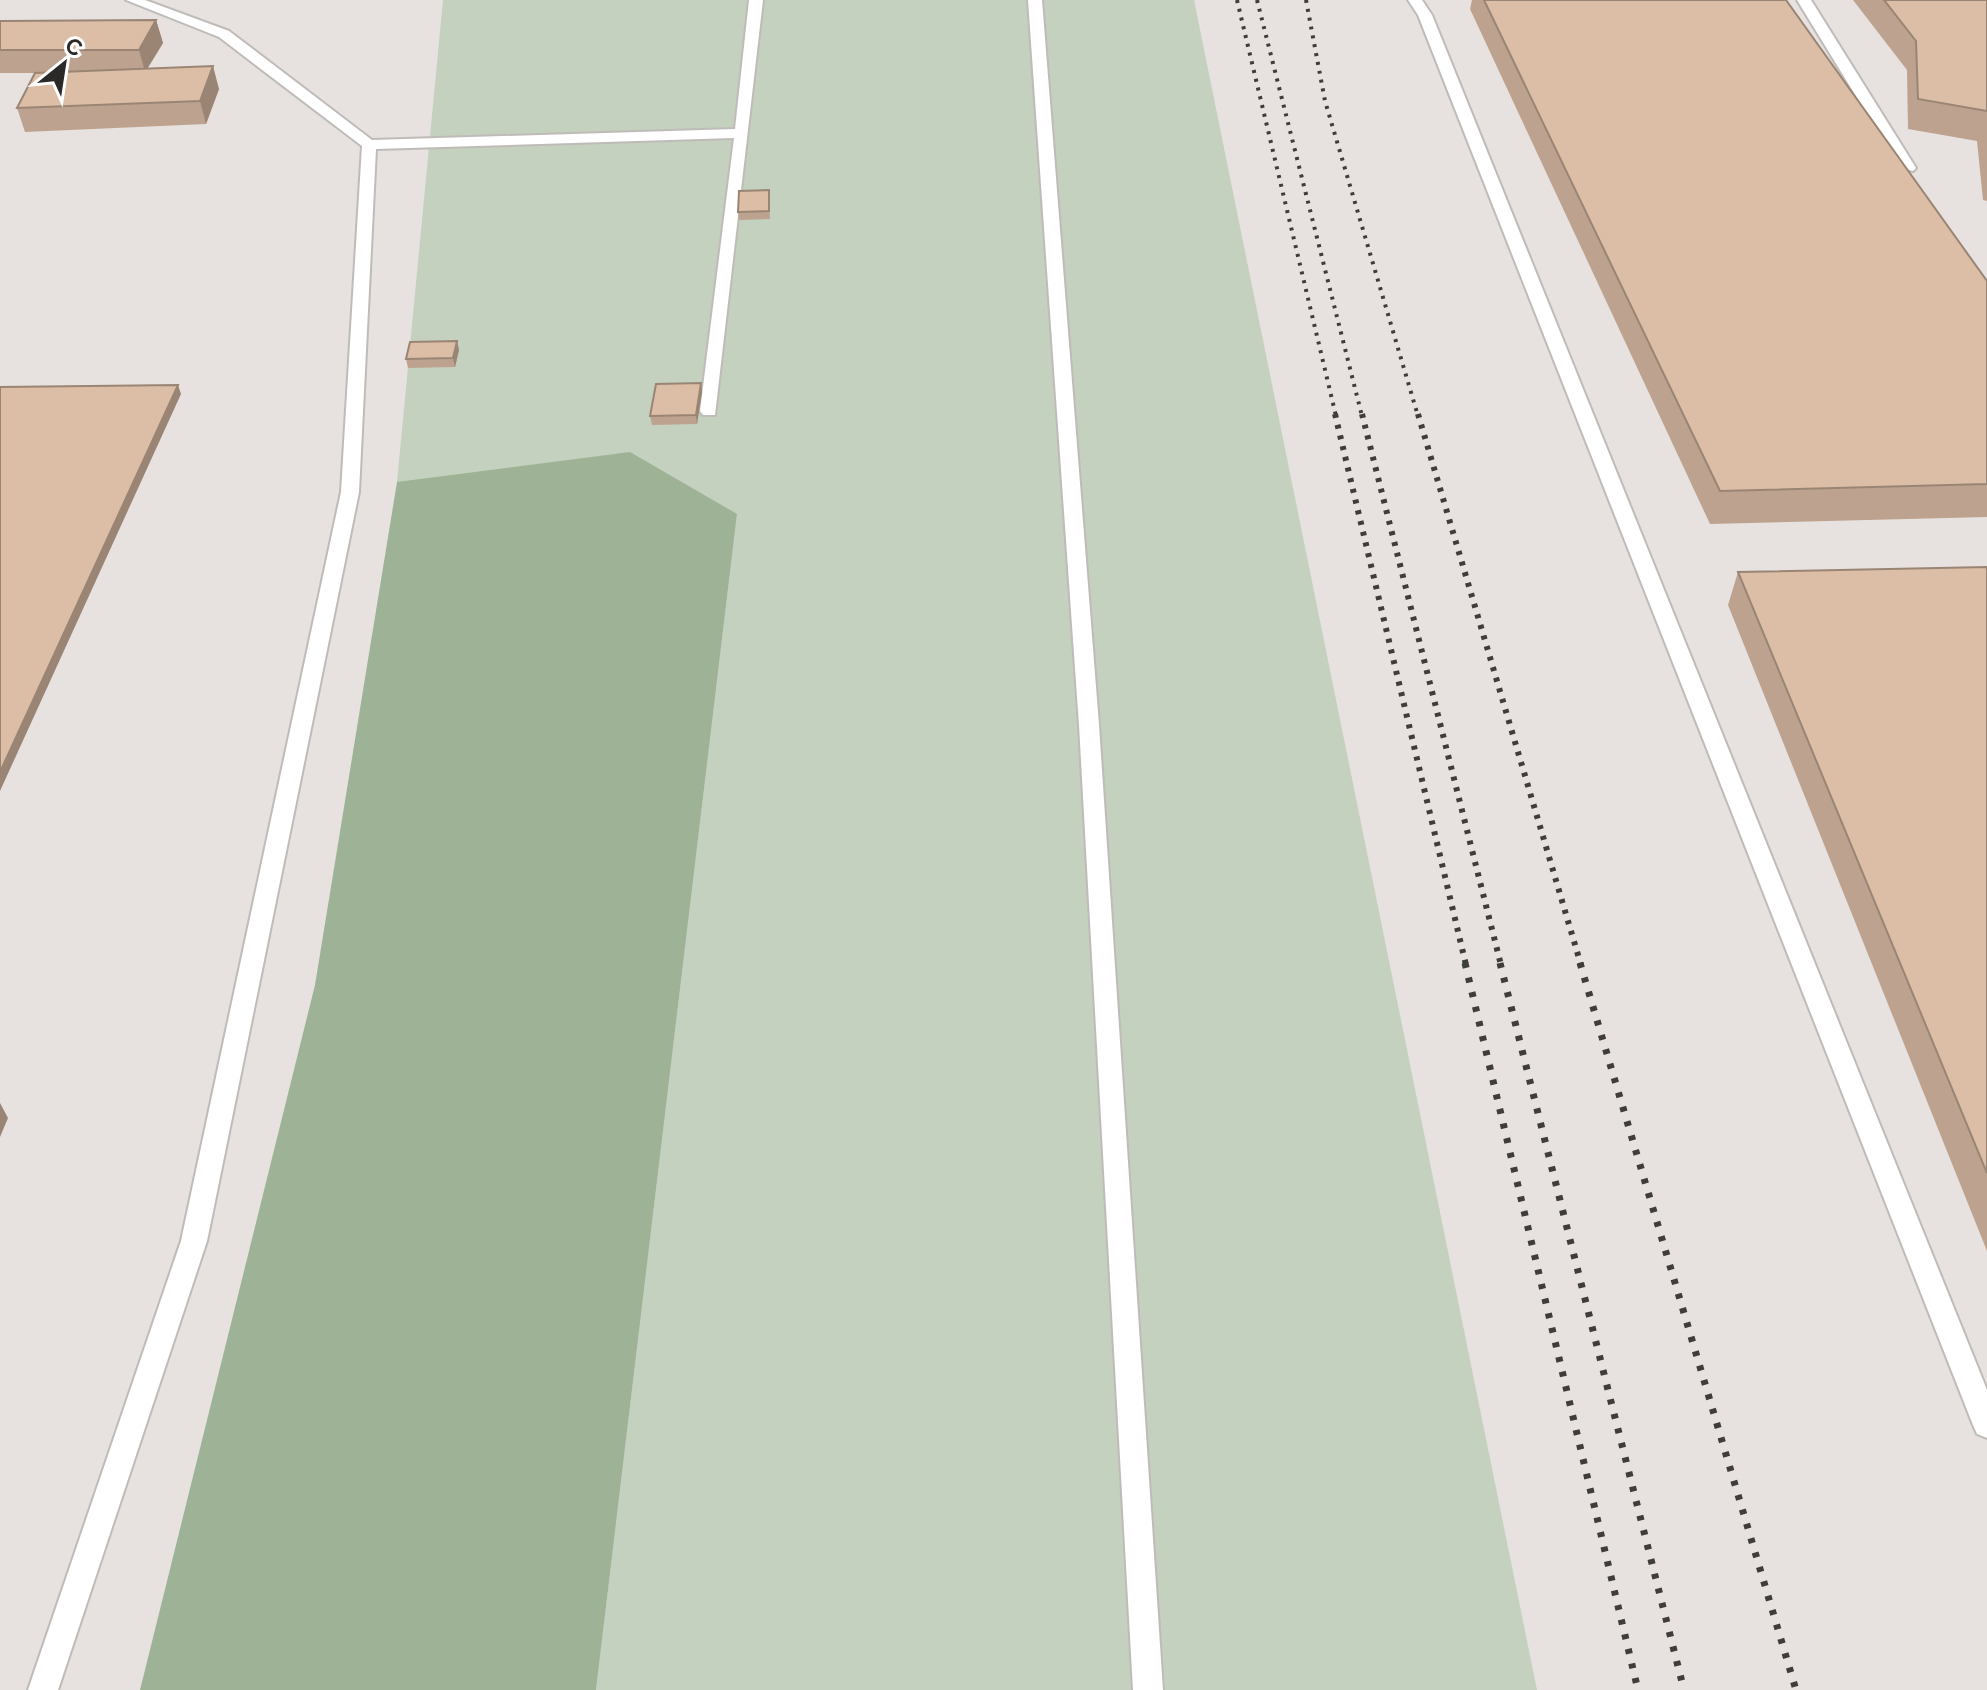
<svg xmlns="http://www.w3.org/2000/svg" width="1987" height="1690" font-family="Raleway,sans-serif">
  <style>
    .green { fill: #c4d1be }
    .forest { fill: #9eb295 }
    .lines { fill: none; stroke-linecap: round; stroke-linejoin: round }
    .lane-casing { stroke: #bfbbb8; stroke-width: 4 }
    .lane { fill: #fff; fill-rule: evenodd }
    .rail-far2 { stroke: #3e3d3b; stroke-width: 4; stroke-dasharray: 3 6; stroke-linecap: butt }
    .rail-far1 { stroke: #3e3d3b; stroke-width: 6; stroke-dasharray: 4 7; stroke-linecap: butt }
    .rail { stroke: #3e3d3b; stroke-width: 7; stroke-dasharray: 5 10; stroke-linecap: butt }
    .wall { fill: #bda38f }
    .shaded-wall { fill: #9a8574 }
    .building { fill: #dcbea6; stroke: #9a8574; stroke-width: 2 }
  </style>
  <rect width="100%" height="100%" fill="#e7e2df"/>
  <!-- green -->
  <path class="green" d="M443 0H1194L1537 1690H596L737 514 397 482Z"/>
  <!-- forest -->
  <path class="forest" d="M630 452 737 514 596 1690H140L315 985 397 482Z"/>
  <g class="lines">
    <!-- lane casing -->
    <g class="lane-casing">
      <g id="lane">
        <path d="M126 0H145L229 31 372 140 735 129 749 0H763L715 415H703L700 411 734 138 376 149 359 492 207 1241 58 1690H28L181 1241 341 492 362 146 219 37Z"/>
        <path d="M1028 0H1042L1099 725 1163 1690H1133L1079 725Z"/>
        <path d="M1408 0H1422L1432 15 1987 1390V1438L1977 1434 1973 1425 1418 15Z"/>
        <path d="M1797 0H1811L1916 168 1913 171 1900 168Z"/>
      </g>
    </g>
    <!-- lane -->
    <use href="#lane" class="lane"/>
    <!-- rail-far2 -->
    <g class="rail-far2">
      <path d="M1237 0 1336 416"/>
      <path d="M1257 0 1362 416"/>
      <path d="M1306 0 1325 101 1418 416"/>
    </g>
    <!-- rail-far1 -->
    <g class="rail-far1">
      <path d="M1335 414 1466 965"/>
      <path d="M1362 414 1501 965"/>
      <path d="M1418 414 1581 965"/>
    </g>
    <!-- rail -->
    <g class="rail">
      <path d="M1465 963 1638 1690"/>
      <path d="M1500 963 1684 1690"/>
      <path d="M1580 963 1796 1690"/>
    </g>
  </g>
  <!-- wall -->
  <g class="wall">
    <path d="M1472 0H1786L1987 281V517L1710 524 1470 9Z"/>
    <path d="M1853 0H1987V201L1983 200 1977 141 1908 129 1907 70Z"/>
    <path d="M156 20 163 43 148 68 219 89 206 124 25 132 17 108 35 73H0V21Z"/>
    <path d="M769 190 770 219 739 220 738 212Z"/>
    <path d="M457 341 459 350 455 367 408 368 406 359Z"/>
    <path d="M701 383 702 392 697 424 652 425 650 416Z"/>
    <path d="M1987 567V1251L1728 605 1738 572Z"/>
  </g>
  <!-- shaded-wall -->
  <g class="shaded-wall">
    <path d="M156 20 163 43 145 72 139 50Z"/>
    <path d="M213 66 219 89 206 124 200 101Z"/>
    <path d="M457 341 459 350 455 367 453 358Z"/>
    <path d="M701 383 702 392 697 424 696 415Z"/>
    <path d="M178 385 181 394 0 791V772Z"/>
    <path d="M0 1103 8 1118 0 1137Z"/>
  </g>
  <!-- building -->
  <g class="building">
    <path d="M1484 0H1786L1987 281V484L1720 491Z"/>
    <path d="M1884 0H1987V111L1918 99 1916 41Z"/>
    <path d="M156 20 139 50H0V21Z"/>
    <path d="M213 66 200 101 17 108 35 73Z"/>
    <path d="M769 190V211L738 212 739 191Z"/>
    <path d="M457 341 453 358 406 359 410 342Z"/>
    <path d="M701 383 696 415 650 416 656 384Z"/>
    <path d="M178 385 0 772V387Z"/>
    <path d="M1987 567V1173L1738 572Z"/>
  </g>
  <!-- north arrow -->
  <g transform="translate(64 64) rotate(30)" stroke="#ffffff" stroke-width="6" paint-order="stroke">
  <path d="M0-6L14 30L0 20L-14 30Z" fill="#2a2928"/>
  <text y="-12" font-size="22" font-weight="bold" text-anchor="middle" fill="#2a2928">С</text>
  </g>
</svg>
